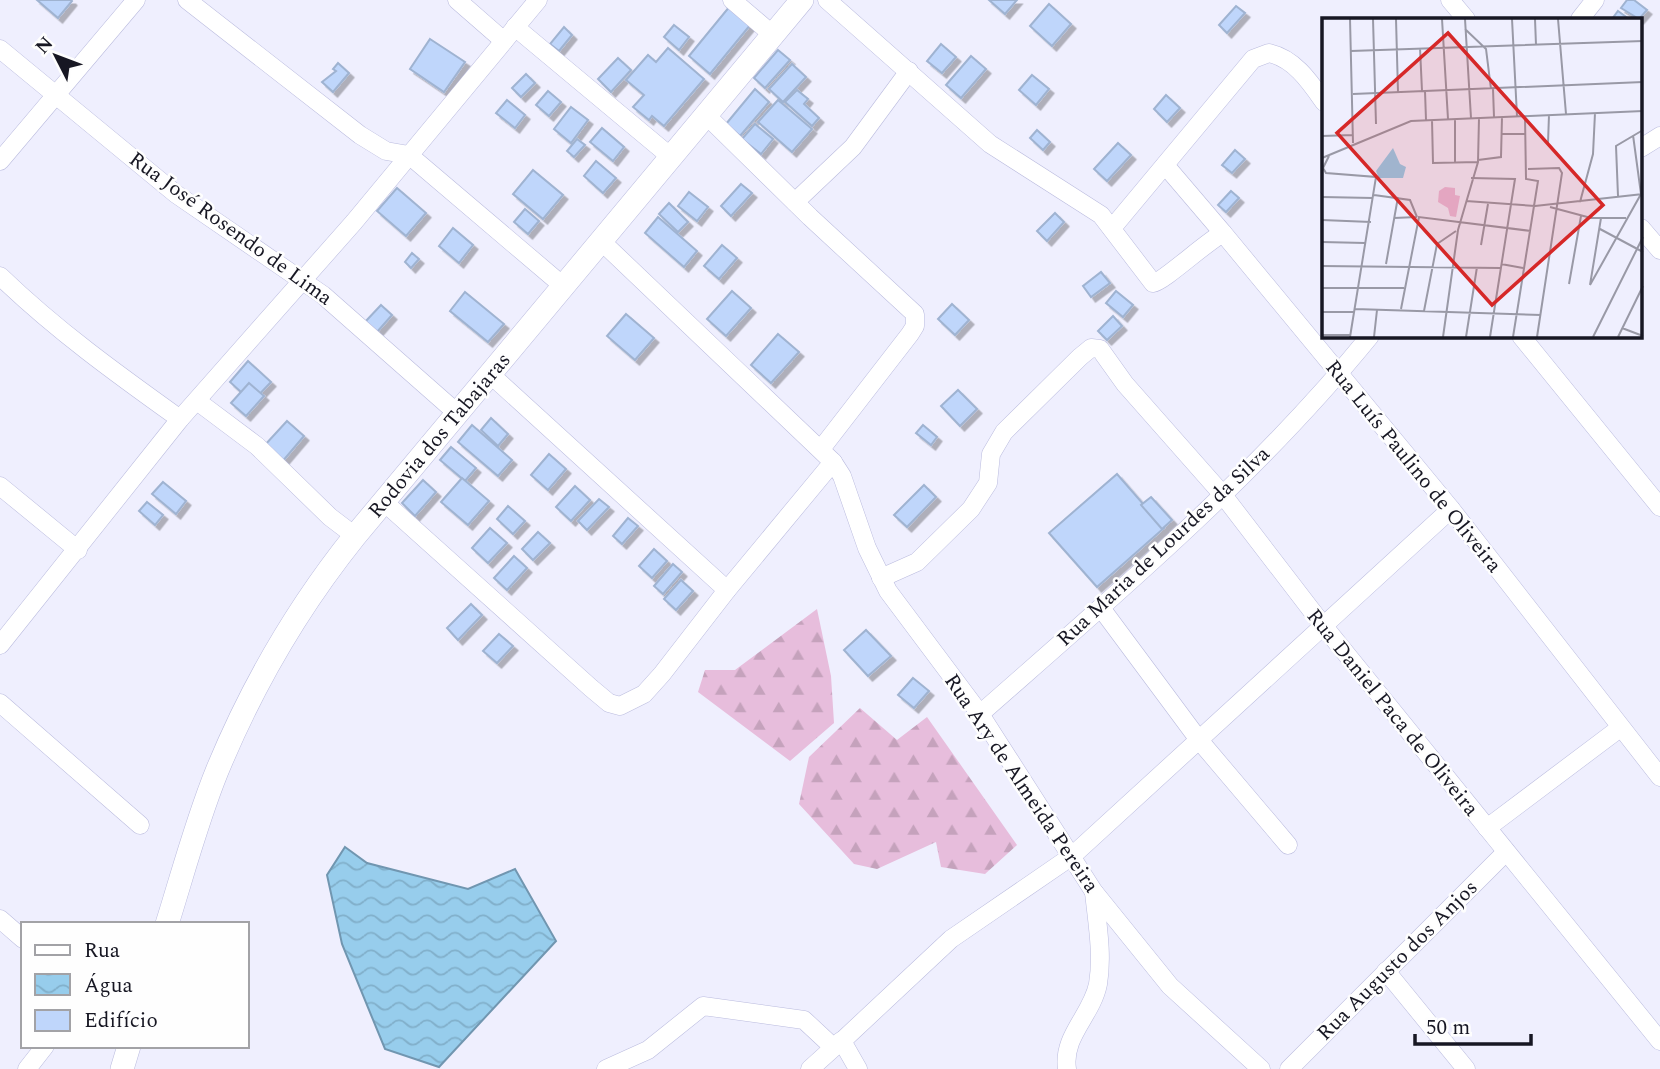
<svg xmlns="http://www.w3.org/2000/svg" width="1660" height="1069" font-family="Spectral,serif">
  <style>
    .forest { fill: url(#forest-firs) }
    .water { fill: url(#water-waves); stroke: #7196b0; stroke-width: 2 }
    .building { fill: #bfd6fb; stroke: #9fb3d1; stroke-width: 2; filter: url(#shadow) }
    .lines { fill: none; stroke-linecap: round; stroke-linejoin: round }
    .minor-casing { stroke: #babbde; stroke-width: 19 }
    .major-casing { stroke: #babbde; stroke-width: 24 }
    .minor { stroke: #fff; stroke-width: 18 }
    .major { stroke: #fff; stroke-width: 23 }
    .labels { text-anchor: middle; stroke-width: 5; stroke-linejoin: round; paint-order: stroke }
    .street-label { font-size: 21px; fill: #171723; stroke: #fefefe }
    .inset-road { fill: none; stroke: #9999a6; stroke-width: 2 }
    .view { fill: #d62828; fill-opacity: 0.15; stroke: #d62828; stroke-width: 3.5 }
    .inset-edge { fill: none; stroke: #171723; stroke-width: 3.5 }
  </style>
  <defs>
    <pattern id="forest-firs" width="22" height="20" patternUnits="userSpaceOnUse" patternTransform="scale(1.75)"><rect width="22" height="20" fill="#e7bddc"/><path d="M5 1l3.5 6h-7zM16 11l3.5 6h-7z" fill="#c5a2bc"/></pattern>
    <pattern id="water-waves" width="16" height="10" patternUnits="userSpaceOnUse" patternTransform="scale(1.75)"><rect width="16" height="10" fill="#97cdec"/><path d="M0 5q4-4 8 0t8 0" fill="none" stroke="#81afca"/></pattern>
    <filter id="shadow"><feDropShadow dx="4.5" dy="4.5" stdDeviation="0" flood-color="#0004"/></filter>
  </defs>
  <rect width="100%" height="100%" fill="#efeffe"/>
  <!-- forest -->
  <g class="forest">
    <path d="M817 609 831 676 834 723 790 761 698 692 705 670H735Z"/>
    <path d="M860 708 897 740 927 717 1017 845 985 874 941 867 936 842 877 869 854 864 799 804 809 757Z"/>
  </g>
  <!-- water -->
  <path class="water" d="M345 847 367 863 468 889 515 869 556 941 439 1067 385 1049 342 944 327 875Z"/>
  <!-- building -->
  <g class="building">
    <path d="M37 0H71L72 1 58 18Z"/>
    <path d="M989 0H1017L1005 14Z"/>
    <path d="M1627 0H1634L1647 10 1639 19 1621 8Z"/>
    <path d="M1049 4 1071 24 1052 46 1030 26Z"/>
    <path d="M730 6 751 24 710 74 689 56Z"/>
    <path d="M1236 6 1245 13 1227 33 1219 25Z"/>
    <path d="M1618 11 1629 19H1612Z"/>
    <path d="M674 25 689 37 679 50 664 37Z"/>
    <path d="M564 27 572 35 559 51 550 44Z"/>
    <path d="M430 39 465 62 444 92 410 69Z"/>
    <path d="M941 44 956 57 942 73 927 61Z"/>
    <path d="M668 48 704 79 664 126 652 116 649 120 633 107 644 95 626 80 648 55 656 62Z"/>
    <path d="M778 50 790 60 765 88 754 78Z"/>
    <path d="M971 56 986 69 961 98 946 85Z"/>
    <path d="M618 58 631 70 611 92 598 79Z"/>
    <path d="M338 63 349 73 333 92 322 82 336 71 333 69Z"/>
    <path d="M792 64 806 77 783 102 769 89Z"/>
    <path d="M526 74 535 83 521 97 512 88Z"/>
    <path d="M1032 75 1049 89 1036 105 1019 90Z"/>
    <path d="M755 89 769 102 740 136 726 124Z"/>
    <path d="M797 90 808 99 804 104 819 118 812 126 785 102Z"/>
    <path d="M548 91 561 102 549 116 536 105Z"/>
    <path d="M1166 95 1180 108 1167 122 1154 109Z"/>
    <path d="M507 100 525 115 515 128 496 113Z"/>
    <path d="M778 100 812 129 792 152 758 122Z"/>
    <path d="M571 107 588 120 571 143 554 129Z"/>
    <path d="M755 124 773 139 761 154 742 139Z"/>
    <path d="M602 128 624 147 613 161 590 142Z"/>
    <path d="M1037 130 1050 142 1043 150 1030 138Z"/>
    <path d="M577 139 585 145 574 157 567 151Z"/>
    <path d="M1118 143 1131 155 1107 181 1094 169Z"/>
    <path d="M1235 150 1245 159 1232 173 1222 165Z"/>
    <path d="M596 161 616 178 603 193 584 176Z"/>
    <path d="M533 170 563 195 543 219 513 194Z"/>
    <path d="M741 184 752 193 731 216 721 206Z"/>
    <path d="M397 188 426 213 406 236 377 211Z"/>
    <path d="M1231 191 1239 198 1226 212 1218 205Z"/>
    <path d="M689 192 708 207 697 221 678 206Z"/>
    <path d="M669 203 688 222 678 232 659 214Z"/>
    <path d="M525 209 539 221 528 234 514 222Z"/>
    <path d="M1055 213 1064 222 1047 241 1037 231Z"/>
    <path d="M658 217 697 251 684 267 645 233Z"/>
    <path d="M453 228 473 245 459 263 439 246Z"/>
    <path d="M722 245 737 258 719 279 704 266Z"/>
    <path d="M412 253 419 259 411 268 405 262Z"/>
    <path d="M1101 272 1110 283 1091 297 1083 286Z"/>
    <path d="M732 291 751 308 726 336 707 319Z"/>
    <path d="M1116 291 1133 305 1123 317 1106 303Z"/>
    <path d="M465 292 504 324 488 342 450 311Z"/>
    <path d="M952 304 969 320 955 335 938 319Z"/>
    <path d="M381 305 392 315 377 332 365 322Z"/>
    <path d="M626 314 654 338 635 360 607 336Z"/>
    <path d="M1113 316 1122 326 1107 340 1098 331Z"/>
    <path d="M778 334 799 352 771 383 751 365Z"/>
    <path d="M248 361 271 382 252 402 230 382Z"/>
    <path d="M249 383 264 396 246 416 231 403Z"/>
    <path d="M958 390 977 409 960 426 941 406Z"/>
    <path d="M491 418 508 434 498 446 481 430Z"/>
    <path d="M287 421 304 436 282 462 264 446Z"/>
    <path d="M472 425 512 460 498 476 458 442Z"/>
    <path d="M923 425 937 437 931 445 916 433Z"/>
    <path d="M451 447 476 468 465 481 440 460Z"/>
    <path d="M549 454 566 469 548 490 531 475Z"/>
    <path d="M1117 474 1164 528 1097 587 1049 533Z"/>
    <path d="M462 478 489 501 468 525 441 502Z"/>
    <path d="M423 480 436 492 415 516 402 503Z"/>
    <path d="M163 482 186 501 176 514 152 494Z"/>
    <path d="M924 485 936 497 907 527 894 515Z"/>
    <path d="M575 486 590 500 571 521 556 507Z"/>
    <path d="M1151 497 1172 520 1162 529 1141 505Z"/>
    <path d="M599 499 609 507 587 530 578 521Z"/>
    <path d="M147 502 163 515 155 525 139 511Z"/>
    <path d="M508 506 525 521 513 534 497 519Z"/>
    <path d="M628 518 638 526 622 544 613 536Z"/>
    <path d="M490 528 507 543 488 563 472 548Z"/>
    <path d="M538 532 550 543 533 560 522 549Z"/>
    <path d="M654 549 667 561 652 578 639 566Z"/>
    <path d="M514 556 527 568 507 590 494 578Z"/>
    <path d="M673 564 682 572 663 594 654 586Z"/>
    <path d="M681 580 693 591 676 610 664 599Z"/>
    <path d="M471 604 482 615 458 640 447 628Z"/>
    <path d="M866 630 891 656 868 676 844 650Z"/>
    <path d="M499 634 513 646 497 663 483 651Z"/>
    <path d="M913 678 929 691 914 708 898 695Z"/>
  </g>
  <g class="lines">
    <!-- minor casing -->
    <g class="minor-casing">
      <g id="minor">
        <path d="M187 0 360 135 386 151 409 155 562 285"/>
        <path d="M457 0 504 41"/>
        <path d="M732 0 773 35"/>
        <path d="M827 0 990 144 1101 215 1153 283C1163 282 1206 242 1223 233L1451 509 1660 777"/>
        <path d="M1450 0 1466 19"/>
        <path d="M1580 19 1595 0"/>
        <path d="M515 27 671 157"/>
        <path d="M0 49 176 194 323 295 457 413"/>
        <path d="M706 115 810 217 915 314V326L910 334 821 449"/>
        <path d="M1641 148 1660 136"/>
        <path d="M0 161 136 0"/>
        <path d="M1165 165 1223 233"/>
        <path d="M795 202 853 147 909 71"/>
        <path d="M1113 227 1253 59 1269 53C1295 59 1310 82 1324 102"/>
        <path d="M1641 228 1660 250"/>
        <path d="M601 241 833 462 842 476 867 548 888 591 980 714 1094 892 1170 986 1261 1069"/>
        <path d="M0 276C56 330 117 374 180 419"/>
        <path d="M1521 336 1660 507"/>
        <path d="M490 374 727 590"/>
        <path d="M197 401 257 446 330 517 355 536"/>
        <path d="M0 486 78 550"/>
        <path d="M384 502 591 688 609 703 620 706 644 694 662 674 727 590 833 462"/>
        <path d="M881 578 917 562 971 509 988 483 991 454 1004 432 1080 357 1091 348 1100 349 1125 384 1223 495 1322 624 1660 1041"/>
        <path d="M1101 608 1199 740 1288 845"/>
        <path d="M0 645 180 419 354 222 538 0"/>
        <path d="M0 703 140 825"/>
        <path d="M980 714C1115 595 1255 477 1370 336"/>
        <path d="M1487 828 1620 728"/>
        <path d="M0 919 23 939"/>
        <path d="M1386 971 1466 1069"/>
        <path d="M27 1069 45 1046"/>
        <path d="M606 1069 648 1050 703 1006 804 1020 833 1047"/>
        <path d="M810 1069 841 1041"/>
        <path d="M858 1069 842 1041 951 939 1072 856 1451 509"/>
        <path d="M1067 1069C1062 1036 1092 1015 1098 984 1103 954 1097 922 1094 892"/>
        <path d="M1289 1069 1506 852"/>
      </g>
    </g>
    <!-- major casing -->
    <g class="major-casing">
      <g id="major">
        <path d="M167 924C183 873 197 820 217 771 252 686 298 607 355 536L802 0"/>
        <path d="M122 1069 129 1046"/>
      </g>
    </g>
    <!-- minor -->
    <use href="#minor" class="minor"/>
    <!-- major -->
    <use href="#major" class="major"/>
  </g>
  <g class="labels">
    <!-- street labels -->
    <g class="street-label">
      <text transform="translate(231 228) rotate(36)" y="7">Rua José Rosendo de Lima</text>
      <text transform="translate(439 435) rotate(-50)" y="7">Rodovia dos Tabajaras</text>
      <text transform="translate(1414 466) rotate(51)" y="7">Rua Luís Paulino de Oliveira</text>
      <text transform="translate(1163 546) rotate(-43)" y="7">Rua Maria de Lourdes da Silva</text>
      <text transform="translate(1393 712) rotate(51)" y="7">Rua Daniel Paca de Oliveira</text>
      <text transform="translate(1022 783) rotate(56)" y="7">Rua Ary de Almeida Pereira</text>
      <text transform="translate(1397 960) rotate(-45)" y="7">Rua Augusto dos Anjos</text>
    </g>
  </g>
  <!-- overview -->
  <g transform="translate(1322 18)">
    <rect width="320" height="320" fill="#efeffe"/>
    <path d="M123 169 133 170V177L138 178 134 199 128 198 126 190 116 184 117 173Z" fill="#e7bddc"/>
    <path d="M71 130 78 146 84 149 81 160H57L54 153Z" fill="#97cdec"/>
    <path class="inset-road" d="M28 1 31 125M51 1 54 106M74 1 76 74M120 1 126 101M143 1 149 100M190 1 195 98M213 1 214 27M236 1 244 96M143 11 164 31 169 71M98 30 100 73M29 33 321 23M171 71 172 99M103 73 104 102M31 76 321 64M110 102 111 145 156 144M179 116H204M0 118 31 117M226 125 227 97M7 138 1 150 4 155 54 159 28 319M0 140 89 103 321 93M156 142 179 139 180 99M133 145V102M206 151 237 150 240 155 215 319M149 160 193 161 168 319M52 177 88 182 95 199M296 178 294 128 321 112M0 179 51 180M144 183 213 188 321 176M258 184 271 136 273 95M228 189 269 200H304M72 200 95 199M0 202 49 204M278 211 321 234M0 224 43 225M159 227 166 186M64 246 76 179M179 246 201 250M0 248 178 250M247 266 259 198M268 267 319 176 311 117M268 267 279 200M0 270H82M33 291 219 297M79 291 97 199 209 213M102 293 115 226 134 213M0 294H32M300 310 321 318M0 317H29M52 319 55 292M121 319 136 212 156 144 157 100M144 319 155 249M191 319 216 163 204 161 203 99M271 319 321 219M296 319 321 268"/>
    <path class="view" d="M126 15 281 187 170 287 15 115Z"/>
    <rect width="320" height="320" class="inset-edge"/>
  </g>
  <!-- legend -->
  <rect x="21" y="922" width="228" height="126" fill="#fefefe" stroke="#a2a2a6" stroke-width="2"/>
  <rect x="35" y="945" width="35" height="10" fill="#ffffff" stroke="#a2a2a6" stroke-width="2"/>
  <text x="84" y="957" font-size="21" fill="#171723">Rua</text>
  <rect x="35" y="974" width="35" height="21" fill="url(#water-waves)" stroke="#a2a2a6" stroke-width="2"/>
  <text x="84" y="992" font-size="21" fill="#171723">Água</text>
  <rect x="35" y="1010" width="35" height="21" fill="#bfd6fb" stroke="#a2a2a6" stroke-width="2"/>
  <text x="84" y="1027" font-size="21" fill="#171723">Edifício</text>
  <!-- north arrow -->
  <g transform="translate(56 56) rotate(312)" stroke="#fefefe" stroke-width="5" paint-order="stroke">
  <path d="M0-5L12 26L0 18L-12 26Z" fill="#171723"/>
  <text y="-10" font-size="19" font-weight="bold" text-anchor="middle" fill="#171723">N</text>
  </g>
  <!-- scale -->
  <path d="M1415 1034v10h116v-10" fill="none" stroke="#171723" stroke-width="3.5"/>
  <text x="1426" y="1034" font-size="21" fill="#171723" stroke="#fefefe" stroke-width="5" paint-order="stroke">50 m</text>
</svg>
